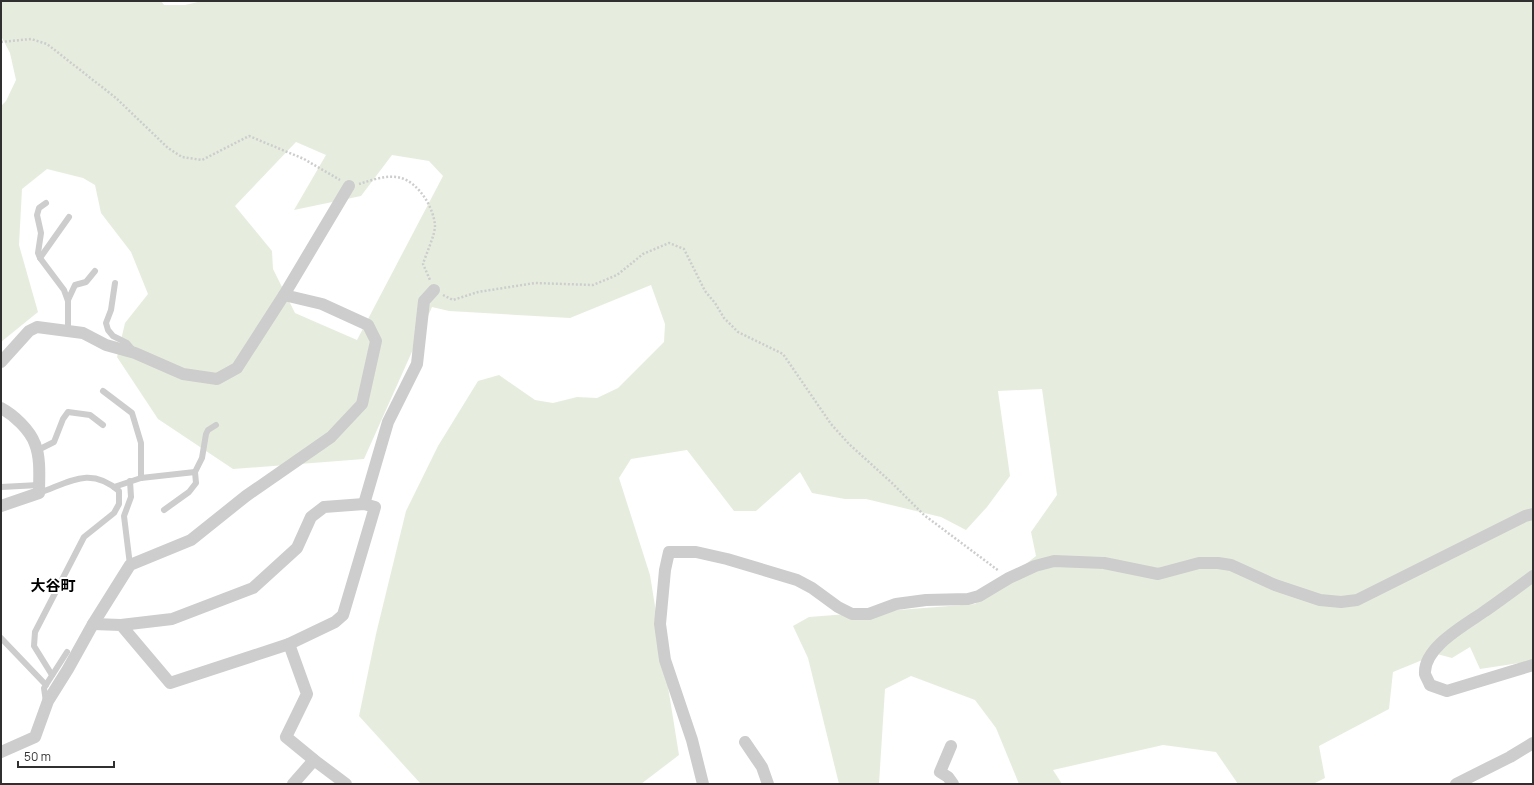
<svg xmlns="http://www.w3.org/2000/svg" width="1534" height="785" font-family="Manrope,'Noto Sans JP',sans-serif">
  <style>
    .green { fill: #e6edde; fill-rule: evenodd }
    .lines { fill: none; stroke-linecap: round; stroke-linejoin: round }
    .path { stroke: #cdcdcd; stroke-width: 2.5; stroke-dasharray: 2 2; stroke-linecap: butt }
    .service { stroke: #cdcdcd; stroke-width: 6 }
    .minor { stroke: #cdcdcd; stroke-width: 12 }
    .labels { text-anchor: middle; stroke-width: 4; stroke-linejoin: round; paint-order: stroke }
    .quarter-label { font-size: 15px; font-weight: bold; fill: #000; stroke: #fff }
  </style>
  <rect width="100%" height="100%" fill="#fff"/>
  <!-- green -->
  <path class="green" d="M1 1H161L164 5H185L202 1H1533V661L1480 669 1470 647 1452 658 1437 654 1393 672 1389 709 1319 746 1325 778 1313 784H1238L1216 752 1163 745 1053 770 1062 784H1019L996 728 975 700 911 676 885 689 879 784H839L808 658 793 626 809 617 975 604 1036 556 1031 532 1057 495 1042 389 998 391 1010 476 987 507 966 530 941 517 866 499H845L812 493 800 472 756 511H734L687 450 631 459 619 478 650 575 679 755 641 784H419L420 783 359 716 376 634 406 511 438 446 478 381 499 375 535 400 553 403 577 397 597 398 618 388 664 342 665 324 651 285 570 318 449 311 432 307 364 459 233 469 158 419 117 357 125 323 148 294 131 252 101 213 95 185 83 178 47 169 22 189 19 245 38 312 1 342V106L6 101 16 80 10 53 1 36ZM296 142 326 155 294 210 361 196 392 155 429 161 443 176 357 340 295 313 273 269 272 251 235 206Z"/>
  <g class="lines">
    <!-- path -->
    <g class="path">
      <path d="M1 42 31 39 47 44 116 98 168 148 182 157 202 160 249 136 304 159 340 180"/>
      <path d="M359 184C372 180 388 174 401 178 419 183 434 208 435 226 435 235 426 254 423 264L430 280"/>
      <path d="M443 295 453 300 478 292 535 283 593 285 617 275 643 254 669 243 684 249 705 291 715 303 724 318 738 332 783 354 831 424 849 444 892 483 924 515 999 571"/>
    </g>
    <!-- service -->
    <g class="service">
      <path d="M40 258 38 253 41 233 37 215 39 208 46 203"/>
      <path d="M115 283 111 310 106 323 108 330 113 336 127 343 133 350"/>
      <path d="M68 300 75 285 86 282 95 271"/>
      <path d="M68 331V301L64 290 40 258 69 217"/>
      <path d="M103 391 132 413 141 443V478"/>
      <path d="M36 451 54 442 63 419 68 412 90 415 103 425"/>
      <path d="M130 481 131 497 124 516 130 565"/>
      <path d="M1 487 39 485"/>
      <path d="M114 487 141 478 195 472"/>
      <path d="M39 493C70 482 90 466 119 491V504L114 513 84 537 35 632 34 646 52 675"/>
      <path d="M164 510 189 492 196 483 195 472 202 458 206 434 208 430 216 425"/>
      <path d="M1 638 46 685"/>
      <path d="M46 702 44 688 67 652"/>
    </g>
    <!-- minor -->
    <g class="minor">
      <path d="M1 362 29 331 37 327 83 333 106 345 135 353 183 374 217 379 237 368 284 295 349 186"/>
      <path d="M1 408C14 415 30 430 35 444 41 459 39 478 39 493L1 506"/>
      <path d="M364 504 388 422 417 364 424 301 434 290"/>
      <path d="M1533 576C1517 588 1501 600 1485 611 1467 624 1423 647 1425 674 1426 677 1429 682 1430 685L1447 691 1533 665"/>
      <path d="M93 624 121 625 172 619 253 588 297 548 311 517 324 507 364 504 375 507 343 615 335 622 289 644 170 683 121 625"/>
      <path d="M289 644 307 694 286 737 314 760 346 784"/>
      <path d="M745 742 762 767 768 784"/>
      <path d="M951 746 940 772 948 777 953 784"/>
      <path d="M1 752 35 737 48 701 68 669 93 624 130 565 191 540 246 496 331 437 362 404 376 341 368 325 322 304 284 295"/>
      <path d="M293 784 314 760"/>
      <path d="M703 784 692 740 665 660 660 624 665 570 669 552H696L727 559 797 580 812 588 838 607 852 614H869L896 604 926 600 968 599 979 596 1009 578 1035 566 1054 561 1104 563 1158 574 1199 563H1218L1231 565 1275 585 1320 600 1341 602 1357 600 1525 516 1533 514"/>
      <path d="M1456 784 1510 757 1533 743"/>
    </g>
  </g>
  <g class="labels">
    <!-- quarter labels -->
    <g class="quarter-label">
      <text x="53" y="591">大谷町</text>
    </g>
  </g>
  <!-- border -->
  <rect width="1534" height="785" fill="none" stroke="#303030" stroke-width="4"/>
  <!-- scale -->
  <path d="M18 761v6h96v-6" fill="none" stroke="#303030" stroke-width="2"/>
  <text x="24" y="761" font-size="12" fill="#303030" stroke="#ffffff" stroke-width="3" paint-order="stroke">50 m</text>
</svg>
